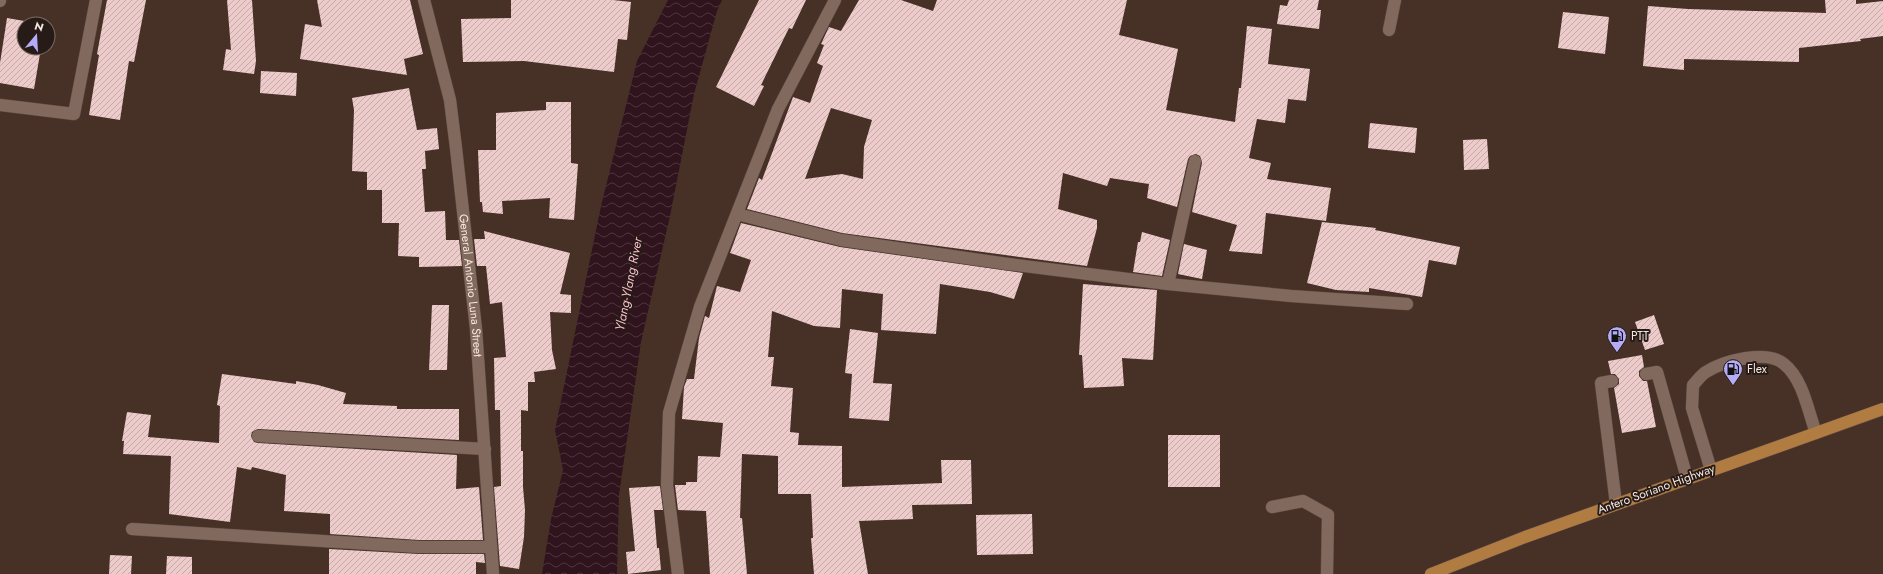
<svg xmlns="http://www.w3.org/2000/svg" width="1883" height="574" font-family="Jost,sans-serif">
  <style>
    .water { fill: url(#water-waves) }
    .building { fill: url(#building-hatch); fill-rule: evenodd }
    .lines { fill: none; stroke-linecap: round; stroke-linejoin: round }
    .lane-casing { stroke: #614e45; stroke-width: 13 }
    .street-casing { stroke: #614e45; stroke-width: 13 }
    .secondary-casing { stroke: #614e45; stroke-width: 13 }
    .primary-casing { stroke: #614e45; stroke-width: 13 }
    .lane { stroke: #82695e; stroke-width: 12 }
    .street { stroke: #82695e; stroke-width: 12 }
    .secondary { stroke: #82695e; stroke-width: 12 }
    .primary { stroke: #b17c41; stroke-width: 12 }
    .labels { text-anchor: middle; stroke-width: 4; stroke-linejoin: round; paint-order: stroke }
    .street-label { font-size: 12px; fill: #f5e6df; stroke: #261b17 }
    .poi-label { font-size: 12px; fill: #f5e6df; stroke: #261b17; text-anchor: start }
    .water-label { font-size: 13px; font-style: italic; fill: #fbbbcf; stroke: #261b17 }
  </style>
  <defs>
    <pattern id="water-waves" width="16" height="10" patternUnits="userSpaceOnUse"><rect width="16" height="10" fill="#2f131d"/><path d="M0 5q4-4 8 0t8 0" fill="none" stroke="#4e353d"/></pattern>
    <pattern id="building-hatch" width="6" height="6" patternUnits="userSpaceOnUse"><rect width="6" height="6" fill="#eccbca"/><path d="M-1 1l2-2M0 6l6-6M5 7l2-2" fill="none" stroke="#c4aaa8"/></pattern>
  </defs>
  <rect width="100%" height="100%" fill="#473127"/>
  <!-- water -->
  <path class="water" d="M668 0H722L717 11 694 94 670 216 641 342 619 495 617 574H542L551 519 563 470 555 430 601 206 637 61Z"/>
  <!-- building -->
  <g class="building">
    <path d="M107 0H146L134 62 129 61 120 120 89 115 99 55 97 54Z"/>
    <path d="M227 0H252L256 61 254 74 223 70 226 49 231 50Z"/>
    <path d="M317 0H410L423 54 404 59 407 75 300 59 305 24 322 27Z"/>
    <path d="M511 0H613L631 2 627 40 618 39 614 72 524 61 463 62 461 19 511 18Z"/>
    <path d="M759 0H806L792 29 789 28 761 85 764 86 754 106 716 87Z"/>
    <path d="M859 0H901L933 11 937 0H1127L1119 35 1178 49 1166 110 1235 122 1239 88H1241L1247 26 1272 29 1268 64 1310 69 1306 101 1288 99 1285 123 1257 119 1249 158 1271 163 1267 179 1331 188 1326 221 1266 213 1262 254 1229 251 1237 225 1192 212 1202 163 1200 156 1196 154 1190 156 1188 159 1177 207 1147 198 1149 184 1110 178 1107 186 1063 173 1058 209 1097 220V228L1087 266 842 233 747 209 759 178 762 180 793 97 810 103 823 66 817 63 824 45 821 44 829 27 841 31ZM831 108 872 120 864 147 863 179 842 174 805 179Z"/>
    <path d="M1289 0H1319L1317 10H1321L1319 29 1277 24 1280 5 1287 6Z"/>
    <path d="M1825 0H1856V4L1883 1V36L1860 39 1861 41 1799 48V62L1684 59V70L1643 66 1648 6 1688 9 1826 13Z"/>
    <path d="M1563 12 1609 17 1605 54 1558 48Z"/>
    <path d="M7 18 42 24H24V48H41L34 89 0 83V63Z"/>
    <path d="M261 71 297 73 296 96 260 93Z"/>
    <path d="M409 88 417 130 437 128 439 149 425 151 426 169H422L425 212 445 211 446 240H459L462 266 419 267V257L398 256 399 223H382V190H367V172L352 171 354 110 352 98Z"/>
    <path d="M546 102H571V163L578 164 574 220 549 218 550 198 502 201 503 214 483 212 482 202H480L478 150H496V113L546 110Z"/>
    <path d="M1370 123 1417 128 1415 153 1368 148Z"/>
    <path d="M1487 139 1489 169 1464 170 1463 140Z"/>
    <path d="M1322 222 1376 228 1375 230 1460 247 1456 265 1429 260 1422 297 1369 288V292L1336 290 1307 283Z"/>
    <path d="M741 223 840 247 1023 273 1014 299 990 292 940 284 936 334 881 330 883 294 842 289 840 328 814 326 772 311 768 357H774L771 386 793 388 790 432 799 433 798 445 842 446V487L942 483 941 460H971L972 504 912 505 913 519 859 521 868 574H814L811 538H813L811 494H778V456L742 454 740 518H742L747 574H710L706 511 678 510 675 485H686V482H697L698 456 720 457 723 423 682 419 684 387 687 379H694L699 338 705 316 709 318 717 286 740 292 751 260 730 253Z"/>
    <path d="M484 231 570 253 560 294 571 295V313L550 312 552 350 556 369 534 372 535 382H528V411L521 410V451H523V487L525 510 524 537 519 569 500 566 494 487 501 486 500 410H495L494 358 506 357 502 302 490 304 486 266H477L474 239H485Z"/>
    <path d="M1142 232 1170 240 1162 276 1133 272 1138 242H1140Z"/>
    <path d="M1184 244 1207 250 1202 279 1178 274Z"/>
    <path d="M1083 284 1157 290 1153 360 1122 358 1124 386 1084 388 1082 355H1079Z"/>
    <path d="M432 305H449L447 370H429Z"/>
    <path d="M1654 315 1664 344 1645 350 1635 322Z"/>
    <path d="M850 329 878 333 873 383 892 384 889 421 849 418 852 374 845 373Z"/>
    <path d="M1642 355 1644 367 1639 371V376L1643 381H1647L1656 427 1622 433 1614 388 1619 384V379L1615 374H1611L1608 361Z"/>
    <path d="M222 374 296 384V381L318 385 346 393 343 404 397 406V409H459V440L258 429 252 432 251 436 254 442 258 443 457 455 456 489 479 487 483 540H419L330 534V514L284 511 286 475 252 467 251 470 237 467 230 522 169 514 171 456 123 454 124 441H122L127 412 151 415 148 437 219 443 220 406 217 405Z"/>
    <rect x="1168" y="435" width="52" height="52"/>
    <path d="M660 486 663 510H654L657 548H659L661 570 628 574 626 552 635 551 629 488Z"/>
    <path d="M1032 514 1033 554 977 555 976 515Z"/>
    <path d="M329 549 419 554H484L485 563 476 562V574H329Z"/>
    <path d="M110 555 132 556 131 574H109Z"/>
    <path d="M167 556 192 557V574H166Z"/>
  </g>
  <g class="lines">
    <!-- lane casing -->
    <g class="lane-casing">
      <g id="lane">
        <path d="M1646 374 1657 372 1687 478"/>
        <path d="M1612 381 1601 383 1616 504"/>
        <path d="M1711 470 1692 408 1693 385C1697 381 1701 375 1706 372 1723 361 1767 349 1784 364 1803 379 1808 411 1816 433"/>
        <path d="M1272 507 1303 501 1328 515 1327 574"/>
      </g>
    </g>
    <!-- street casing -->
    <g class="street-casing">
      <g id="street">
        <path d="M0 1V0"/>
        <path d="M1389 30 1395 0"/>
        <path d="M0 105 74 114 96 0"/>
        <path d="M737 214 841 240 1008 264 1168 284 1291 296 1407 304"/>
        <path d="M1168 284 1195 161"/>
        <path d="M258 436 485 449"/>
        <path d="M132 529 419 547H491"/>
      </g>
    </g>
    <!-- secondary casing -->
    <g class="secondary-casing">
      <g id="secondary">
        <path id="s1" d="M424 0 450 100 456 148 476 329 493 574"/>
        <path d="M678 574 667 485 669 413 700 307 778 109 835 0"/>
      </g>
    </g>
    <!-- primary casing -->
    <g class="primary-casing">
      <path id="primary" d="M1431 574 1525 537 1883 409"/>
    </g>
    <!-- lane -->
    <use href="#lane" class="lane"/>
    <!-- street -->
    <use href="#street" class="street"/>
    <!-- secondary -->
    <use href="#secondary" class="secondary"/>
    <!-- primary -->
    <use href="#primary" class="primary"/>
  </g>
  <!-- icons -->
  <defs>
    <g id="fuel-pin" transform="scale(1)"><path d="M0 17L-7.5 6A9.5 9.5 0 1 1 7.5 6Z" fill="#b5acf8" stroke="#261b17"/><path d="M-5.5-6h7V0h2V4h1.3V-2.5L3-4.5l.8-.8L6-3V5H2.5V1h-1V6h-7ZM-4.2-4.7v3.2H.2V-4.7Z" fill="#111"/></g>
  </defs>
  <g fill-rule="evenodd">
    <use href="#fuel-pin" x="1617" y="336"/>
    <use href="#fuel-pin" x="1733" y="369"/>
  </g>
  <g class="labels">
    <!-- street labels -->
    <g class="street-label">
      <text dy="4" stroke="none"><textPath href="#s1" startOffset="290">General Antonio Luna Street</textPath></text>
      <text transform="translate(1656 489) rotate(-20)" y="4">Antero Soriano Highway</text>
    </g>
    <!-- poi labels -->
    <g class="poi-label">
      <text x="1631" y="340">PTT</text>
      <text x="1747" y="373">Flex</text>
    </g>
    <!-- water labels -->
    <g class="water-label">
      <text transform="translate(628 284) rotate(-79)" y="5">Ylang-Ylang River</text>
    </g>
  </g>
  <!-- north arrow -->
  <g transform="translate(36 36) rotate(18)"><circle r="19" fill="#261b17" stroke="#796c67"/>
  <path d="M0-3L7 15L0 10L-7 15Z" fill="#b5acf8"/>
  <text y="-6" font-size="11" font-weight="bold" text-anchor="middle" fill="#f5e6df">N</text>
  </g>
</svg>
